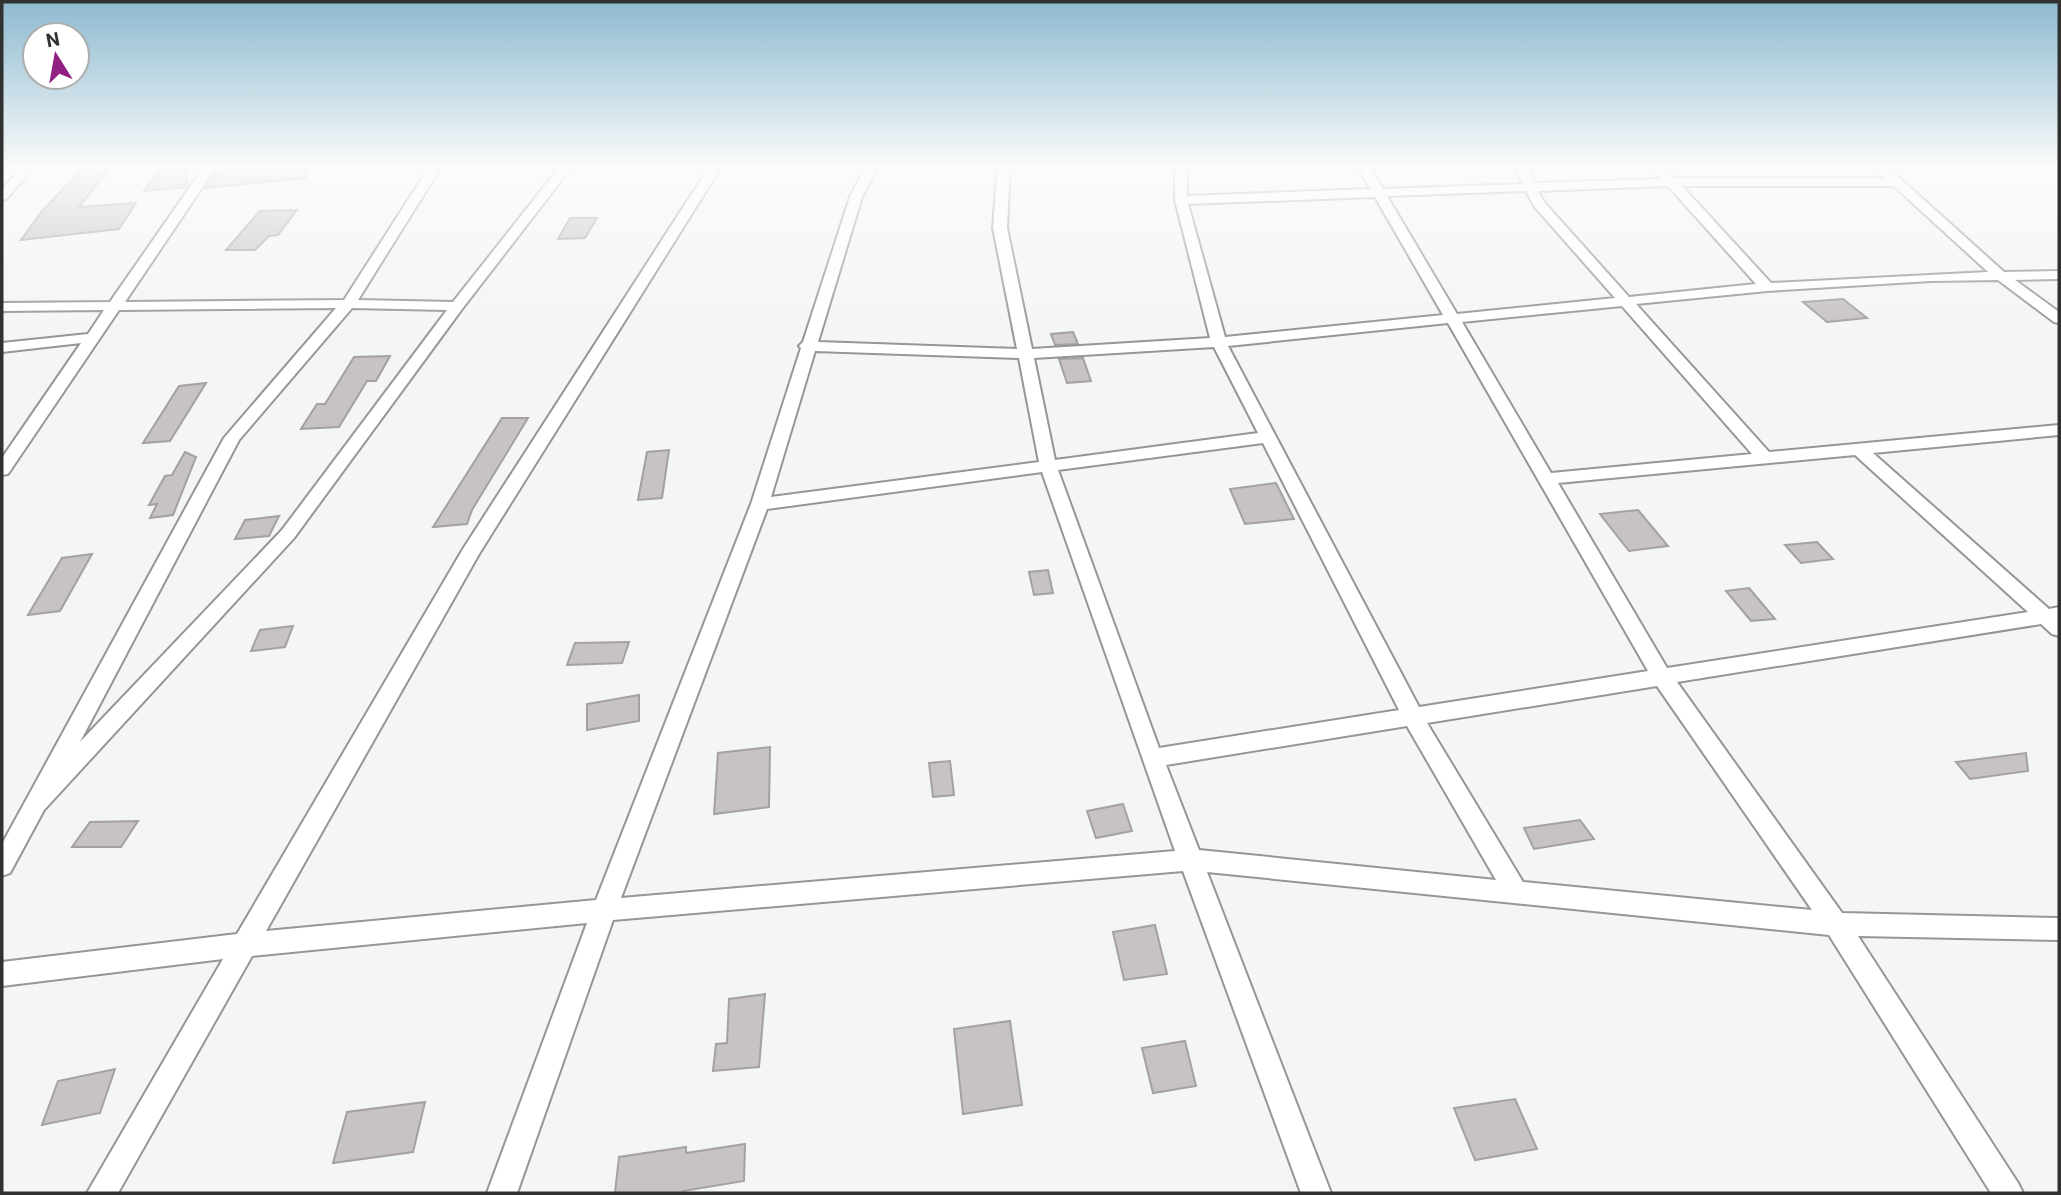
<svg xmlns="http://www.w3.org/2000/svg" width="2061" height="1195" font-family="Roboto,sans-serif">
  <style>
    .building { fill: #c6c2c5; stroke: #a4a0a3; stroke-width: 2 }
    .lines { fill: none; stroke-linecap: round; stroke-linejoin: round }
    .street-casing { stroke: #949795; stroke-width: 4 }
    .street { fill: #fff; fill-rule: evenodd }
  </style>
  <rect width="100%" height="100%" fill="#f3f6f4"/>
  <!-- building -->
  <g class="building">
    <path d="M87 164H113L79 207 136 203 119 229 21 240 43 210Z"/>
    <path d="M163 164H186L187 187 144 191Z"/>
    <path d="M224 164H305L306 178 205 188Z"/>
    <path d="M297 210 278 235 269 236 255 250H226L260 211Z"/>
    <path d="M570 218H597L585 238 558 239Z"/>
    <path d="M1843 299 1867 318 1827 322 1803 302Z"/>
    <path d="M1073 332 1078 344 1055 345 1051 334Z"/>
    <path d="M390 356 376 381H367L339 427 301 429 317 404H325L354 357Z"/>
    <path d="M1083 358 1091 381 1067 383 1059 359Z"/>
    <path d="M206 383 170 441 143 443 179 386Z"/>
    <path d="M502 418H528L472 510 467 524 433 527Z"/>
    <path d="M669 450 662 498 638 500 647 452Z"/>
    <path d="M185 452 196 457 173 515 150 518 157 504 149 505 165 476 172 475Z"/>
    <path d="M1276 483 1294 519 1245 524 1230 489Z"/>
    <path d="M1638 510 1668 546 1629 551 1600 514Z"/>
    <path d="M279 516 269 536 235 539 245 520Z"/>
    <path d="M1817 542 1833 559 1801 563 1785 545Z"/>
    <path d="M92 554 60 611 28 615 62 558Z"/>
    <path d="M1048 570 1053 593 1034 595 1029 572Z"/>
    <path d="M1749 588 1775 619 1751 621 1726 591Z"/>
    <path d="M293 626 285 647 251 651 260 630Z"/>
    <path d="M629 642 622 663 567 665 575 643Z"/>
    <path d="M639 695V721L587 730V704Z"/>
    <path d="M770 747 769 807 714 814 718 753Z"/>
    <path d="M2026 753 2028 771 1970 779 1956 762Z"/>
    <path d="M950 761 954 795 933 797 929 763Z"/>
    <path d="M1123 804 1132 831 1096 838 1087 811Z"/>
    <path d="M1580 820 1594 839 1534 849 1524 828Z"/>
    <path d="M138 821 121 847H72L90 822Z"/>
    <path d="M1155 925 1167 974 1124 980 1113 932Z"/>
    <path d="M765 994 759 1067 713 1071 716 1044 727 1043 729 999Z"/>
    <path d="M1010 1021 1022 1105 963 1114 954 1029Z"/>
    <path d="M1185 1041 1196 1086 1153 1093 1142 1048Z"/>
    <path d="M115 1069 100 1113 42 1125 58 1081Z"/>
    <path d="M1515 1099 1537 1149 1475 1160 1454 1108Z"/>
    <path d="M425 1102 413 1152 333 1163 347 1112Z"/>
    <path d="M745 1144 744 1181 683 1191V1193H615L619 1157 686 1147V1153Z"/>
  </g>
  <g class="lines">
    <!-- street casing -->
    <g class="street-casing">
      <g id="street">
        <path d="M25 164H37L6 199 2 200V189Z"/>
        <path d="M206 164H218L125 302 344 300 431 164H443L358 300 453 302 562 164H574L462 309 294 538 44 810 10 873 2 876V844L224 438 336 308 119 310 8 474 2 475V458L81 343 2 352V343L88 334 104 310 2 311V303L110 302ZM352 308 447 310 282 530 80 742 239 440Z"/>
        <path d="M711 164H723L479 554 266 931 596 900 751 504 801 348 799 346 803 342 850 197 867 164H879L862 197 818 342 1017 349 993 228 998 164H1010L1007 228 1032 349 1210 338 1175 200V164H1187V196L1371 189 1356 164H1368L1383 189 1523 184 1514 164H1526L1535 183 1662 179 1649 164H1661L1675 178H1886L1871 164H1884L2004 272 2059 271V279L2015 280 2059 312V323L2054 322 1998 280 1931 281 1767 291 1636 304 1769 452 2059 425V435L1873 453 2049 609 2059 607V636L2052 634 2041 624 1677 682 1842 913 2059 918V940L1858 936 2018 1183 2023 1193H1991L1829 935 1207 872 1331 1193H1301L1183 871 613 920 517 1193H487L587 923 252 956 118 1193H87L223 959 2 986V962L237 934 463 549ZM1668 186 1756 284 1629 297 1544 202 1538 191ZM1682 186H1894L1988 272 1771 283ZM1526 191 1534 206 1615 298 1457 314 1387 196ZM1375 197 1443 315 1225 337 1188 204ZM1622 306 1752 454 1551 473 1462 322ZM1448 323 1648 671 1419 707 1228 346ZM1214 347 1258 433 1055 460 1034 358ZM815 351 1019 358 1039 462 771 497ZM1263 443 1399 710 1159 748 1058 470ZM1855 455 2028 612 1667 668 1558 483ZM1042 472 1175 851 621 898 767 509ZM1657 686 1812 910 1523 882 1427 723ZM1407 726 1496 880 1199 850 1166 765Z"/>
      </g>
    </g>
    <!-- street -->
    <use href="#street" class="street"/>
  </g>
  <!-- sky -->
  <linearGradient id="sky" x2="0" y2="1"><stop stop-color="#8db9d0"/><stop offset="0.5" stop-color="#fafbfa"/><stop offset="1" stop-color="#fafbfa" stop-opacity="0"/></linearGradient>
  <rect width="2061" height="331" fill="url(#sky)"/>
  <!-- border -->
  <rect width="2061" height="1195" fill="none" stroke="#303231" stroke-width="7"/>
  <!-- north arrow -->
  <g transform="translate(56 56) rotate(349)"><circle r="33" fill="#ffffff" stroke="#acadad" stroke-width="2"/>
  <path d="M0-5L12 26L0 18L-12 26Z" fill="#902081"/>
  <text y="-10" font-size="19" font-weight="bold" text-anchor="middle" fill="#303231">N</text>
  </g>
</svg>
